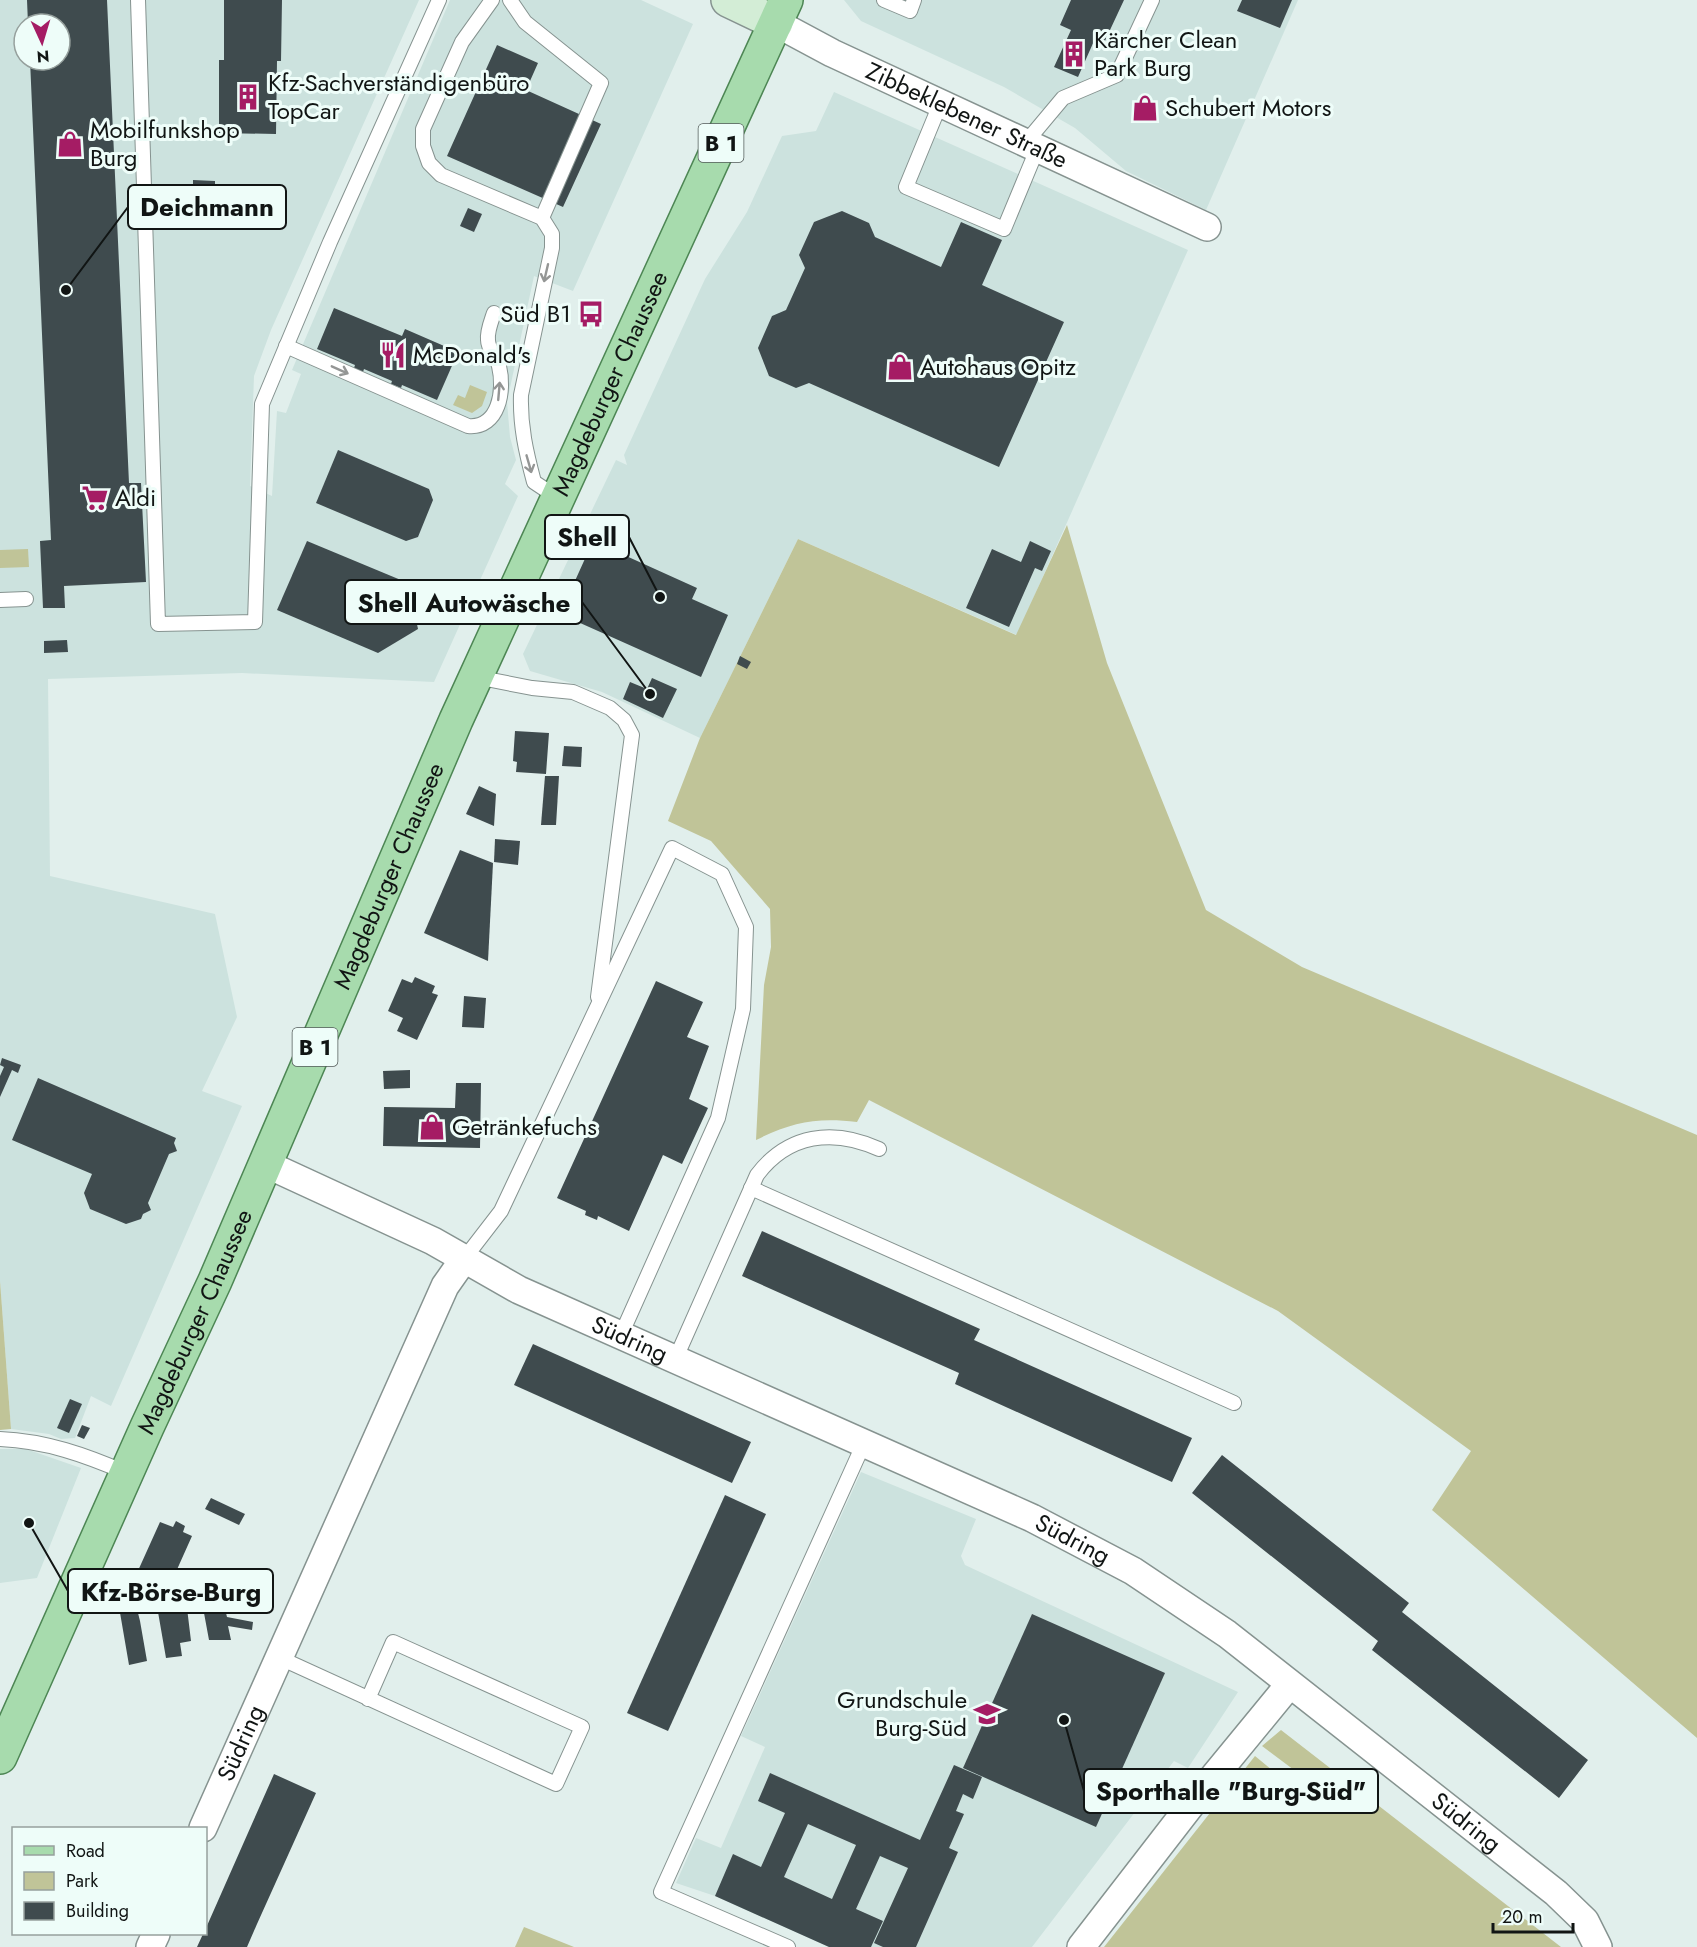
<svg xmlns="http://www.w3.org/2000/svg" width="1697" height="1947" font-family="Jost,sans-serif">
  <style>
    .built { fill: #cce2de; fill-rule: evenodd }
    .green { fill: #c0c498 }
    .building { fill: #3f4b4e; fill-rule: evenodd }
    .lines { fill: none; stroke-linecap: round; stroke-linejoin: round }
    .lane-casing { stroke: #869390; stroke-width: 16 }
    .street-casing { stroke: #869390; stroke-width: 30 }
    .secondary-casing { stroke: #869390; stroke-width: 36 }
    .primary-casing { stroke: #4d8654; stroke-width: 36 }
    .lane { stroke: #fff; stroke-width: 14 }
    .street { stroke: #fff; stroke-width: 27 }
    .secondary { stroke: #d3edd6; stroke-width: 33 }
    .primary { stroke: #a7dbad; stroke-width: 33 }
    .oneway { stroke: #949695 }
    .labels { text-anchor: middle; stroke-width: 6; stroke-linejoin: round; paint-order: stroke }
    .shield { fill: #eefdf9; stroke: #535b59; stroke-width: 1.5 }
    .shield-label { font-size: 22px; font-weight: bold; fill: #111514 }
    .poi-label { font-size: 24px; fill: #111514; stroke: #eefdf9; text-anchor: start }
    .street-label { font-size: 24px; fill: #111514; stroke: #eefdf9 }
    .leader { fill: none; stroke: #111514; stroke-width: 2 }
    .callout-dot { fill: #111514; stroke: #eefdf9; stroke-width: 2 }
    .callout { fill: #eefdf9; stroke: #111514; stroke-width: 2 }
    .callout-label { font-size: 26px; text-anchor: middle; font-weight: bold; fill: #111514 }
  </style>
  <rect width="100%" height="100%" fill="#e1efec"/>
  <!-- built -->
  <g class="built">
    <path d="M0 0H419L271 330 254 376 250 486 272 496 277 411 286 413 301 374 292 370 450 0H641L693 24 573 291 534 276 507 402 510 437 516 460 505 484 518 496 434 682 242 673 48 679 50 876 215 914 237 1017 202 1091 242 1106 111 1406 91 1396 75 1438 61 1439 49 1434 11 1429 0 1281ZM24 24H60V60H24Z"/>
    <path d="M844 0H1298L1206 210 1126 171 1075 128 1004 87 861 21Z"/>
    <path d="M834 92 1188 250 1017 635 798 539 700 738 602 692 530 671 523 654 616 460 627 465 624 455 705 279 747 212 782 136 816 131Z"/>
    <path d="M0 1449H26L81 1468 37 1578 0 1583Z"/>
    <path d="M861 1472 976 1519 961 1556 965 1565 1238 1692 1188 1768 1174 1761 1032 1947H829L715 1896 676 1883 696 1838 721 1848 765 1747 741 1736Z"/>
  </g>
  <!-- green -->
  <g class="green">
    <path d="M470 385 487 392 482 406 472 413 453 405 458 395 465 398Z"/>
    <path d="M1067 525 1107 663 1206 910 1302 967 1697 1135V1738L1432 1510 1471 1451 1278 1311 869 1100 857 1122C817 1117 792 1122 756 1140L764 985 771 947 770 909 711 841 668 821 700 738 798 539 1016 635Z"/>
    <path d="M28 549 29 567 0 568V550Z"/>
    <path d="M0 1281 11 1429 0 1430Z"/>
    <path d="M1281 1730 1561 1947H1104L1255 1756 1284 1780H1289L1294 1770 1262 1746Z"/>
    <path d="M524 1927 574 1947H515Z"/>
  </g>
  <!-- building -->
  <g class="building">
    <path d="M27 0H107L129 483H141L146 582 64 586 65 608H43L40 541 51 540 30 60H60V24H28Z"/>
    <path d="M224 0H282L281 61H277L276 134 219 133V60H224Z"/>
    <path d="M1071 0H1124L1103 45 1094 41 1078 77 1054 67 1071 30 1060 25Z"/>
    <path d="M1242 0H1292L1280 28 1237 11Z"/>
    <path d="M497 45 538 63 526 90 601 124 563 207 447 156Z"/>
    <path d="M193 180 215 181V204L193 203Z"/>
    <path d="M468 208 482 214 474 232 460 226Z"/>
    <path d="M842 211 869 223 875 237 941 267 961 222 1002 240 982 285 1064 322 999 467 809 383 796 388 769 376 758 348 772 316 786 310 805 268 799 255 814 222Z"/>
    <path d="M334 308 402 336 405 329 458 352 437 400 402 385 401 388 391 384 392 381 364 369 363 372 354 368 355 365 317 349Z"/>
    <path d="M338 450 429 489 433 500 418 537 406 541 316 503Z"/>
    <path d="M307 541 408 583 418 629 378 653 277 610Z"/>
    <path d="M593 541 697 588 692 599 728 615 701 677 560 614Z"/>
    <path d="M1030 541 1051 551 1042 571 1035 568 1009 627 966 608 992 549 1021 562Z"/>
    <path d="M67 640 68 652 44 653V641Z"/>
    <path d="M740 656 751 662 747 669 737 664Z"/>
    <path d="M652 678 677 689 663 718 623 699 630 682 647 689Z"/>
    <path d="M515 731 549 733 546 774 516 772 517 762 513 761Z"/>
    <path d="M564 746 582 747 581 767 562 766Z"/>
    <path d="M545 776H559L556 825H541Z"/>
    <path d="M479 786 496 794 494 826 466 814Z"/>
    <path d="M495 839 520 841 518 865 494 862Z"/>
    <path d="M460 850 493 863 488 961 424 933Z"/>
    <path d="M415 977 435 986 432 993 438 995 417 1040 397 1031 403 1018 388 1011 402 979 412 983Z"/>
    <path d="M656 981 703 1002 687 1037 709 1046 689 1099 708 1108 682 1164 663 1155 629 1231 598 1216 597 1220 585 1215 586 1211 557 1198Z"/>
    <path d="M464 996 486 998 484 1028 462 1027Z"/>
    <path d="M2 1058 21 1065 18 1073 12 1070 0 1097V1076L4 1067 0 1065Z"/>
    <path d="M410 1070V1088L384 1089 383 1071Z"/>
    <path d="M38 1078 176 1138 174 1143 177 1151 169 1154 148 1203 151 1210 143 1214 141 1219 126 1224 90 1209 84 1193 92 1174 12 1140Z"/>
    <path d="M456 1083H481L480 1148 383 1146 384 1107 455 1108Z"/>
    <path d="M762 1231 980 1329 974 1340 1192 1438 1172 1482 955 1384 959 1373 742 1276Z"/>
    <path d="M533 1344 751 1442 732 1483 514 1385Z"/>
    <path d="M70 1399 82 1404 69 1433 57 1428Z"/>
    <path d="M82 1425 90 1428 84 1439 77 1436Z"/>
    <path d="M1222 1455 1409 1603 1402 1612 1588 1760 1559 1798 1372 1650 1378 1641 1192 1493Z"/>
    <path d="M725 1495 766 1514 668 1731 627 1713Z"/>
    <path d="M211 1498 245 1514 239 1525 205 1509Z"/>
    <path d="M176 1521 185 1526 183 1532 192 1536 162 1603 146 1596 148 1591 132 1584 160 1522 173 1527Z"/>
    <path d="M130 1599 132 1610 137 1609 140 1621 147 1661 129 1665 118 1601Z"/>
    <path d="M187 1608 191 1641 180 1643 182 1656 166 1658 158 1612Z"/>
    <path d="M225 1609 227 1617 253 1622 252 1630 228 1626 231 1640H209L204 1613Z"/>
    <path d="M1032 1614 1165 1673 1096 1827 963 1768Z"/>
    <path d="M954 1765 982 1777 973 1799 963 1794 956 1811 964 1814 949 1848 958 1852 916 1947H883L874 1943 908 1868 880 1856 856 1909 883 1921 871 1947H829L715 1896 733 1854 761 1867 785 1813 758 1801 770 1773 920 1840ZM808 1824 856 1845 832 1899 784 1877Z"/>
    <path d="M274 1774 316 1793 257 1924 247 1947H197L203 1934H206V1928Z"/>
  </g>
  <g class="lines">
    <!-- lane casing -->
    <g class="lane-casing">
      <g id="lane">
        <path d="M138 0 158 624 255 622 262 404 330 242 439 0"/>
        <path d="M492 0 462 42 423 129V146L429 163 441 175 542 218 552 234V248L521 395C520 426 526 452 534 482L558 498"/>
        <path d="M510 0 525 22 601 83 542 218"/>
        <path d="M884 0 910 11 914 0"/>
        <path d="M941 102 906 187 1004 229 1038 147"/>
        <path d="M1027 141 1063 98 1117 75 1152 0"/>
        <path d="M286 346 468 426C499 429 505 390 499 366 497 357 488 350 488 340 487 331 491 322 494 313"/>
        <path d="M0 600 26 599"/>
        <path d="M476 677 532 688 573 692 610 708 624 720 632 735 598 997"/>
        <path d="M751 1188 1234 1403"/>
        <path d="M464 1259 501 1211 672 848 722 874 746 927 743 1009 718 1118 621 1335"/>
        <path d="M675 1360 757 1175C788 1134 833 1128 879 1149"/>
        <path d="M0 1439C46 1441 85 1455 127 1473"/>
        <path d="M280 1658 556 1784 582 1727 393 1642 368 1699"/>
        <path d="M788 1947 661 1892 864 1443"/>
      </g>
    </g>
    <!-- street casing -->
    <g class="street-casing">
      <g id="street">
        <path id="s1" d="M776 23 832 53 1207 227"/>
        <path id="s2" d="M266 1164 433 1241 519 1290 1032 1518 1133 1571 1227 1634 1556 1893 1585 1921 1598 1947"/>
        <path id="s3" d="M203 1828 445 1286 464 1259"/>
        <path d="M150 1947 156 1934"/>
        <path d="M1081 1947 1197 1797 1289 1685"/>
      </g>
    </g>
    <!-- secondary casing -->
    <g class="secondary-casing">
      <path id="secondary" d="M728 0 776 23"/>
    </g>
    <!-- primary casing -->
    <g class="primary-casing">
      <g id="primary">
        <path id="s4" d="M0 1757 147 1427 215 1281 456 720 786 0"/>
      </g>
    </g>
    <!-- lane -->
    <use href="#lane" class="lane"/>
    <!-- street -->
    <use href="#street" class="street"/>
    <!-- secondary -->
    <use href="#secondary" class="secondary"/>
    <!-- primary -->
    <use href="#primary" class="primary"/>
  </g>
  <!-- one-way arrows -->
  <defs><path id="oneway-shaft" d="M-6 0H5M1.5-3L5.5 0L1.5 3" fill="none" stroke-width="1.6" stroke-linecap="round" stroke-linejoin="round" transform="scale(1.5)"/></defs>
  <g class="oneway">
    <use href="#oneway-shaft" transform="translate(546 273) rotate(103)"/>
    <use href="#oneway-shaft" transform="translate(340 370) rotate(24)"/>
    <use href="#oneway-shaft" transform="translate(499 391) rotate(-85)"/>
    <use href="#oneway-shaft" transform="translate(529 464) rotate(74)"/>
  </g>
  <!-- icons -->
  <defs>
    <g id="building-bare" transform="scale(2.07)"><path d="M-4-6H4V6H1V3H-1V6H-4ZM-2.5-4.3h1.7v1.8h-1.7ZM.8-4.3h1.7v1.8H.8ZM-2.5-1h1.7V.8h-1.7ZM.8-1h1.7V.8H.8Z" fill="#a51c64" stroke="#eefdf9" stroke-width="2.5" paint-order="stroke"/></g>
    <g id="shop-bare" transform="scale(2.07)"><path d="M-5-2.5h2.3a2.7 3.5 0 0 1 5.4 0H5L5.5 6h-11ZM-1.5-2.5h3a1.5 2.3 0 0 0-3 0Z" fill="#a51c64" stroke="#eefdf9" stroke-width="2.5" paint-order="stroke"/></g>
    <g id="bus-bare" transform="scale(2.07)"><path d="M-5-6H5V4H4V6H2V4H-2V6H-4V4H-5ZM-3.5-4V0h7V-4ZM-3.5 1.2v1.5H-2V1.2ZM2 1.2v1.5H3.5V1.2Z" fill="#a51c64" stroke="#eefdf9" stroke-width="2.5" paint-order="stroke"/></g>
    <g id="restaurant-bare" transform="scale(2.07)"><path d="M-5-6h1v4h1v-4h1v4h1v-4h1v5L-1.5 .5V6h-2V.5L-5-1ZM5-6V6H3V1.5H1.5Q1.5-4 5-6Z" fill="#a51c64" stroke="#eefdf9" stroke-width="2.5" paint-order="stroke"/></g>
    <g id="supermarket-bare" transform="scale(2.07)"><path d="M-6-5.5h2.5l.6 2H6L4.5 2H-2.5L-4.4-4H-6ZM-1.5 3.2a1.3 1.3 0 1 0 .1 0ZM3 3.2a1.3 1.3 0 1 0 .1 0Z" fill="#a51c64" stroke="#eefdf9" stroke-width="2.5" paint-order="stroke"/></g>
    <g id="school-bare" transform="scale(2.07)"><path d="M0-5L7-2L0 1L-7-2ZM-4 1L0 2.5L4 1V4Q0 6-4 4Z" fill="#a51c64" stroke="#eefdf9" stroke-width="2.5" paint-order="stroke"/></g>
  </defs>
  <g fill-rule="evenodd">
    <use href="#building-bare" x="1074" y="54"/>
    <use href="#building-bare" x="248" y="97"/>
    <use href="#shop-bare" x="1145" y="108"/>
    <use href="#shop-bare" x="70" y="144"/>
    <use href="#bus-bare" x="591" y="314"/>
    <use href="#restaurant-bare" x="393" y="355"/>
    <use href="#shop-bare" x="900" y="367"/>
    <use href="#supermarket-bare" x="95" y="498"/>
    <use href="#shop-bare" x="432" y="1127"/>
    <use href="#school-bare" x="987" y="1714"/>
  </g>
  <g class="labels">
    <!-- shield labels -->
    <g class="shield">
      <rect x="698.5" y="124" width="45" height="38" rx="4.5"/>
      <rect x="292.5" y="1028" width="45" height="38" rx="4.5"/>
    </g>
    <g class="shield-label">
      <text x="721" y="151">B 1</text>
      <text x="315" y="1055">B 1</text>
    </g>
    <!-- poi labels -->
    <g class="poi-label">
      <text x="1094" y="48">Kärcher Clean<tspan x="1094" dy="28">Park Burg</tspan></text>
      <text x="268" y="91">Kfz-Sachverständigenbüro<tspan x="268" dy="28">TopCar</tspan></text>
      <text x="1165" y="116">Schubert Motors</text>
      <text x="90" y="138">Mobilfunkshop<tspan x="90" dy="28">Burg</tspan></text>
      <text x="571" y="322" text-anchor="end">Süd B1</text>
      <text x="413" y="363">McDonald's</text>
      <text x="920" y="375">Autohaus Opitz</text>
      <text x="115" y="506">Aldi</text>
      <text x="452" y="1135">Getränkefuchs</text>
      <text x="967" y="1708" text-anchor="end">Grundschule<tspan x="967" dy="28">Burg-Süd</tspan></text>
    </g>
    <!-- street labels -->
    <g class="street-label">
      <text dy="8" stroke="none"><textPath href="#s1" startOffset="212">Zibbeklebener Straße</textPath></text>
      <text dy="8" stroke="none"><textPath href="#s4" startOffset="1503">Magdeburger Chaussee</textPath></text>
      <text dy="8" stroke="none"><textPath href="#s4" startOffset="963">Magdeburger Chaussee</textPath></text>
      <text dy="8" stroke="none"><textPath href="#s4" startOffset="477">Magdeburger Chaussee</textPath></text>
      <text dy="8" stroke="none"><textPath href="#s2" startOffset="404">Südring</textPath></text>
      <text dy="8" stroke="none"><textPath href="#s2" startOffset="890">Südring</textPath></text>
      <text dy="8" stroke="none"><textPath href="#s3" startOffset="93">Südring</textPath></text>
      <text dy="8" stroke="none"><textPath href="#s2" startOffset="1376">Südring</textPath></text>
    </g>
  </g>
  <!-- callouts -->
  <path class="leader" d="M66 290L128 207M660 597L629 537M650 694L582 602M29 1523L68 1591M1064 1720L1084 1791"/>
  <g class="callout-dot">
    <circle cx="66" cy="290" r="6"/>
    <circle cx="660" cy="597" r="6"/>
    <circle cx="650" cy="694" r="6"/>
    <circle cx="29" cy="1523" r="6"/>
    <circle cx="1064" cy="1720" r="6"/>
  </g>
  <g class="callout">
    <rect x="128" y="185" width="158" height="44" rx="6"/>
    <rect x="545" y="515" width="84" height="44" rx="6"/>
    <rect x="345" y="580" width="237" height="44" rx="6"/>
    <rect x="68" y="1569" width="205" height="44" rx="6"/>
    <rect x="1084" y="1769" width="294" height="44" rx="6"/>
  </g>
  <g class="callout-label">
    <text x="207" y="216">Deichmann</text>
    <text x="587" y="546">Shell</text>
    <text x="464" y="612">Shell Autowäsche</text>
    <text x="171" y="1601">Kfz-Börse-Burg</text>
    <text x="1231" y="1800">Sporthalle "Burg-Süd"</text>
  </g>
  <!-- legend -->
  <rect x="12" y="1827" width="195" height="108" fill="#eefdf9" stroke="#96a09d" stroke-width="1.5"/>
  <rect x="24" y="1846" width="30" height="9" fill="#a7dbad" stroke="#96a09d" stroke-width="1.5"/>
  <text x="66" y="1857" font-size="18" fill="#111514">Road</text>
  <rect x="24" y="1872" width="30" height="18" fill="#c0c498" stroke="#96a09d" stroke-width="1.5"/>
  <text x="66" y="1887" font-size="18" fill="#111514">Park</text>
  <rect x="24" y="1902" width="30" height="18" fill="#3f4b4e" stroke="#96a09d" stroke-width="1.5"/>
  <text x="66" y="1917" font-size="18" fill="#111514">Building</text>
  <!-- north arrow -->
  <g transform="translate(42 42) rotate(176)"><circle r="28" fill="#eefdf9" stroke="#96a09d" stroke-width="1.5"/>
  <path d="M0-4.5L10 22L0 15L-10 22Z" fill="#a51c64"/>
  <text y="-9" font-size="16" font-weight="bold" text-anchor="middle" fill="#111514">N</text>
  </g>
  <!-- scale -->
  <path d="M1493 1923v9h80v-9" fill="none" stroke="#111514" stroke-width="3"/>
  <text x="1502" y="1923" font-size="18" fill="#111514" stroke="#eefdf9" stroke-width="4.5" paint-order="stroke">20 m</text>
</svg>
